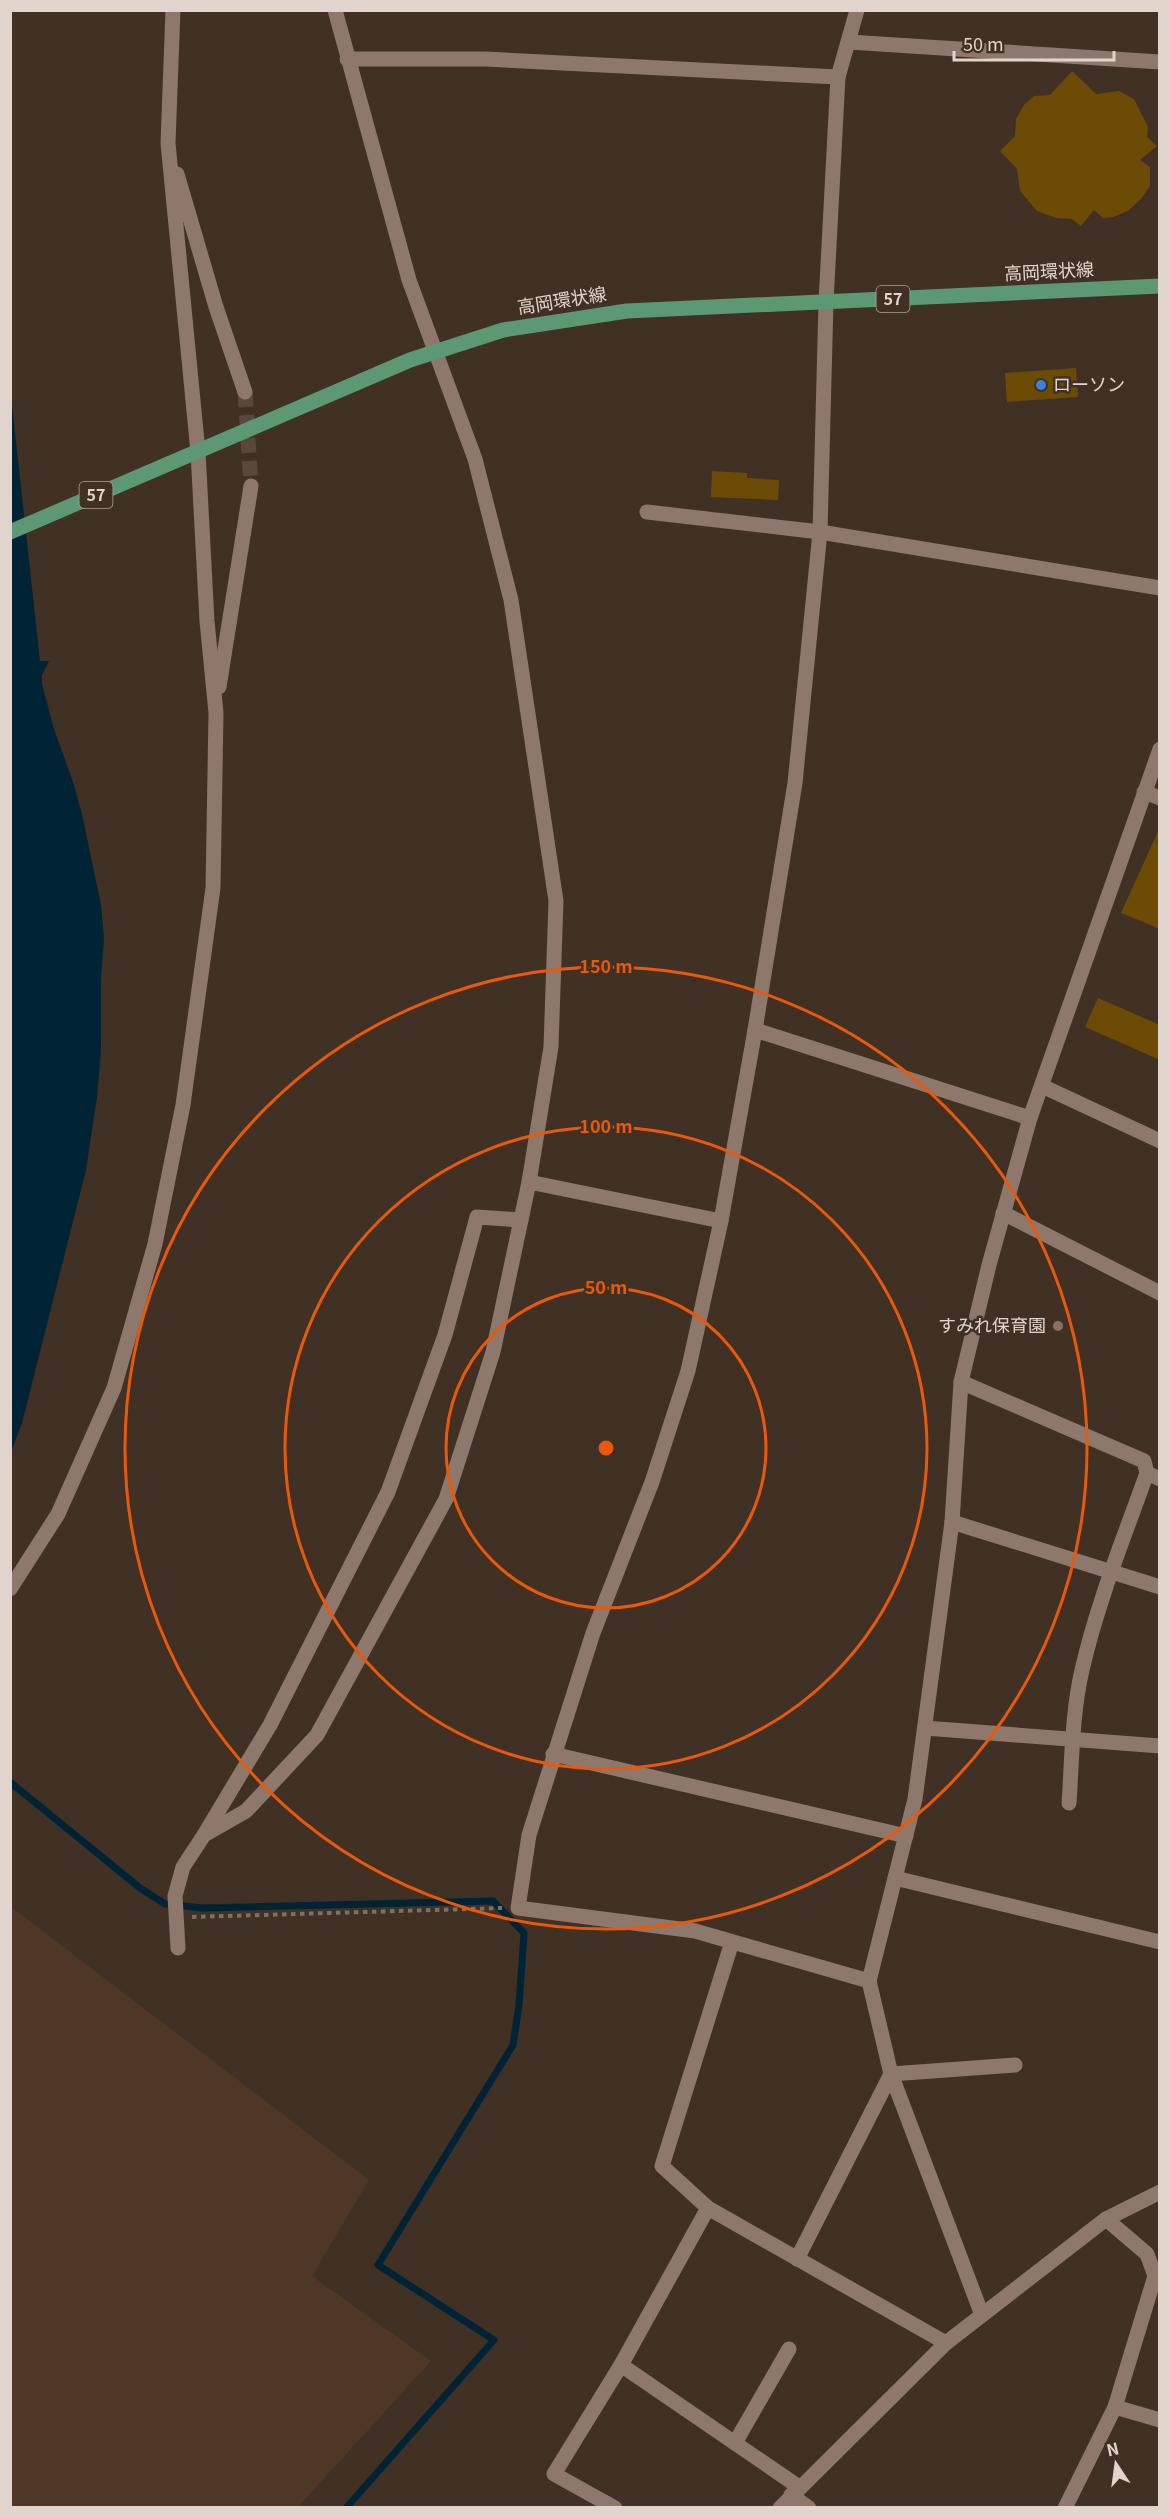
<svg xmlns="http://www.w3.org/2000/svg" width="1170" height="2518" font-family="Georgia,'Noto Sans JP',serif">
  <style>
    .built { fill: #4f3727 }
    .water { fill: #002435 }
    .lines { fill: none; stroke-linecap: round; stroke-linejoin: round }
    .stream { stroke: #002435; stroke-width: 7 }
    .building { fill: #6c4b07 }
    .minor-tunnel { stroke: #59493d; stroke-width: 15; stroke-dasharray: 15 8; stroke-linecap: butt }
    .path { stroke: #7f7066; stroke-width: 4; stroke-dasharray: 4.5 4.5; stroke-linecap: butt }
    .minor { stroke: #8d786b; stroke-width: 15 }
    .primary { stroke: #5c9874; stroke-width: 15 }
    .ring { fill: none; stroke: #e8590c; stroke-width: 3 }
    .shop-dot { fill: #3f7fe0; stroke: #413024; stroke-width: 2 }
    .education-dot { fill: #8d6e63; stroke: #413024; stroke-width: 2 }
    .labels { text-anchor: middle; stroke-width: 5; stroke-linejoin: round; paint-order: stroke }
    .shield { fill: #413024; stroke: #b0a39a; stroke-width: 1.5 }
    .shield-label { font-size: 16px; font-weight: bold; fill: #e0d4cd }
    .street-label { font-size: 18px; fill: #e0d4cd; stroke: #413024 }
    .poi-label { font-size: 18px; fill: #e0d4cd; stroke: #413024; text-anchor: start }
    .centre { fill: #e8590c; stroke: #413024; stroke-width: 3 }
    .ring-label { font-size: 18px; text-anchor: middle; font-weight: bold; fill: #e8590c; stroke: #413024; stroke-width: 5; stroke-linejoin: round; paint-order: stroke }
  </style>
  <rect width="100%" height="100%" fill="#413024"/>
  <!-- built -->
  <path class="built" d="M11 1907 369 2180 312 2276 431 2361 298 2507H11Z"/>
  <!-- water -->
  <path class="water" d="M10 387 40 661H49L42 675V684L54 729 73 782 82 814 101 905 104 938 101 979V1050L97 1097 86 1170 22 1423 11 1452Z"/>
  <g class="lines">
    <!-- stream -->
    <path class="stream" d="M10 1782 140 1888 165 1904 202 1908 493 1901 524 1933 519 2005 513 2045 378 2265 494 2340 346 2508"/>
  </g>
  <!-- building -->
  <g class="building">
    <path d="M1072 71 1096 94 1119 91 1134 99 1148 127 1147 137 1157 146 1140 160 1150 167V186L1141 199 1128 211 1113 217 1103 218 1094 210 1081 226 1072 219 1056 218 1037 211 1020 191 1017 169 1000 151 1015 136 1016 119 1024 105 1034 96 1050 95Z"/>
    <path d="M1076 368 1078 397 1007 402 1005 373Z"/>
    <path d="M712 471 747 473V478L779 480 778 500 711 497Z"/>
    <path d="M1160 827V929L1121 913Z"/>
    <path d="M1098 998 1160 1025V1060L1085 1027Z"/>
  </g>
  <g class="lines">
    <!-- minor-tunnel -->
    <path class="minor-tunnel" d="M245 392 251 486"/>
    <!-- path -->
    <path class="path" d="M192 1917 502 1908"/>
    <!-- minor -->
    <g class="minor">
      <path d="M857 10 838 77 826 302 820 532 795 783 755 1030 721 1221 688 1371 652 1482 593 1633 529 1835 518 1908 695 1931 869 1981"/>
      <path d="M849 42 1160 62"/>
      <path d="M347 59H485L838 77"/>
      <path d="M177 174 216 307 245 392"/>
      <path d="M647 512 820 532 1160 588"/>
      <path d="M219 687 251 486"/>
      <path d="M1144 792 1160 798"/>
      <path d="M755 1030 1030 1118"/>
      <path d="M1042 1086 1160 1141"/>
      <path d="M529 1182 721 1221"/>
      <path d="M1003 1213 1160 1293"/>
      <path d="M961 1382 1144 1461 1147 1473 1160 1479"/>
      <path d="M952 1522 1160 1587"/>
      <path d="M10 1589 58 1514 114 1388 155 1244 183 1105 213 888 216 713 207 621 198 452 168 143 173 10"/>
      <path d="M925 1728 1160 1746"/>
      <path d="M553 1754 906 1836"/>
      <path d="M1069 1803C1072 1760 1072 1713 1082 1670 1097 1604 1124 1537 1147 1473"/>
      <path d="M204 1835 270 1725 388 1492 445 1335 477 1217 521 1220"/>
      <path d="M895 1878 1160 1942"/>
      <path d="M178 1948 175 1896 183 1867 204 1835 246 1811 317 1735 446 1499 493 1352 529 1182 551 1047 556 901 511 600 475 459 409 280 335 10"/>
      <path d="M708 2208 662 2166 732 1942"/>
      <path d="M797 2259 891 2074 1015 2065"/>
      <path d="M982 2315 891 2074 869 1981 915 1799 952 1522 961 1382 989 1265 1030 1118 1160 749"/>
      <path d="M621 2365 799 2487"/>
      <path d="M1115 2407 1160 2420"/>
      <path d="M735 2443 789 2349"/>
      <path d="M791 2495 809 2508"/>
      <path d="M615 2508 554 2474 621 2365 708 2208 946 2343"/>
      <path d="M780 2508 946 2343 1106 2219 1160 2192"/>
      <path d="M1065 2508 1115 2407 1155 2276 1147 2254 1106 2219"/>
    </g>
    <!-- primary -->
    <path class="primary" d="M10 532 410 360 503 330 627 311 1160 286"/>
  </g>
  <!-- distance rings -->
  <g class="ring">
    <circle cx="606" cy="1448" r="160"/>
    <circle cx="606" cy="1448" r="321"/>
    <circle cx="606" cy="1448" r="481"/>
  </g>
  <!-- markers -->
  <circle class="shop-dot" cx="1041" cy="385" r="6"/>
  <circle class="education-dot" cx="1058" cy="1326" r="6"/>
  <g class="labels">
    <!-- shield labels -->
    <g class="shield">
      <rect x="876.5" y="286" width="33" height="26" rx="4.5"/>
      <rect x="79.5" y="482" width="33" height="26" rx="4.5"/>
    </g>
    <g class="shield-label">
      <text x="893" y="305">57</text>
      <text x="96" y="501">57</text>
    </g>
    <!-- street labels -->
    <g class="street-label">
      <text transform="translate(1049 272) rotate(-3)" y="6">高岡環状線</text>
      <text transform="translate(562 301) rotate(-9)" y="6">高岡環状線</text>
    </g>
    <!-- poi labels -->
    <g class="poi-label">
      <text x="1053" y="391">ローソン</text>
      <text x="1046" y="1332" text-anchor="end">すみれ保育園</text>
    </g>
  </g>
  <circle cx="606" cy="1448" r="9" class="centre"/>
  <g class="ring-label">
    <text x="606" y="973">150 m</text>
    <text x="606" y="1133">100 m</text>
    <text x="606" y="1294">50 m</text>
  </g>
  <!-- border -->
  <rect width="1170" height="2518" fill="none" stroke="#e0d4cd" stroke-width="24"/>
  <!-- north arrow -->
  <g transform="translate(1116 2464) rotate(347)" stroke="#413024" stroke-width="4.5" paint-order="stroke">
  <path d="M0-4.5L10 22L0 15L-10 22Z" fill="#e0d4cd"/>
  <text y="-9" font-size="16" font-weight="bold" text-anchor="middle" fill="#e0d4cd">N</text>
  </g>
  <!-- scale -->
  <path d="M954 51v9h160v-9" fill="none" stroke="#e0d4cd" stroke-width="3"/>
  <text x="963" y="51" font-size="18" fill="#e0d4cd" stroke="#413024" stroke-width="4.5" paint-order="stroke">50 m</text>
</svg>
